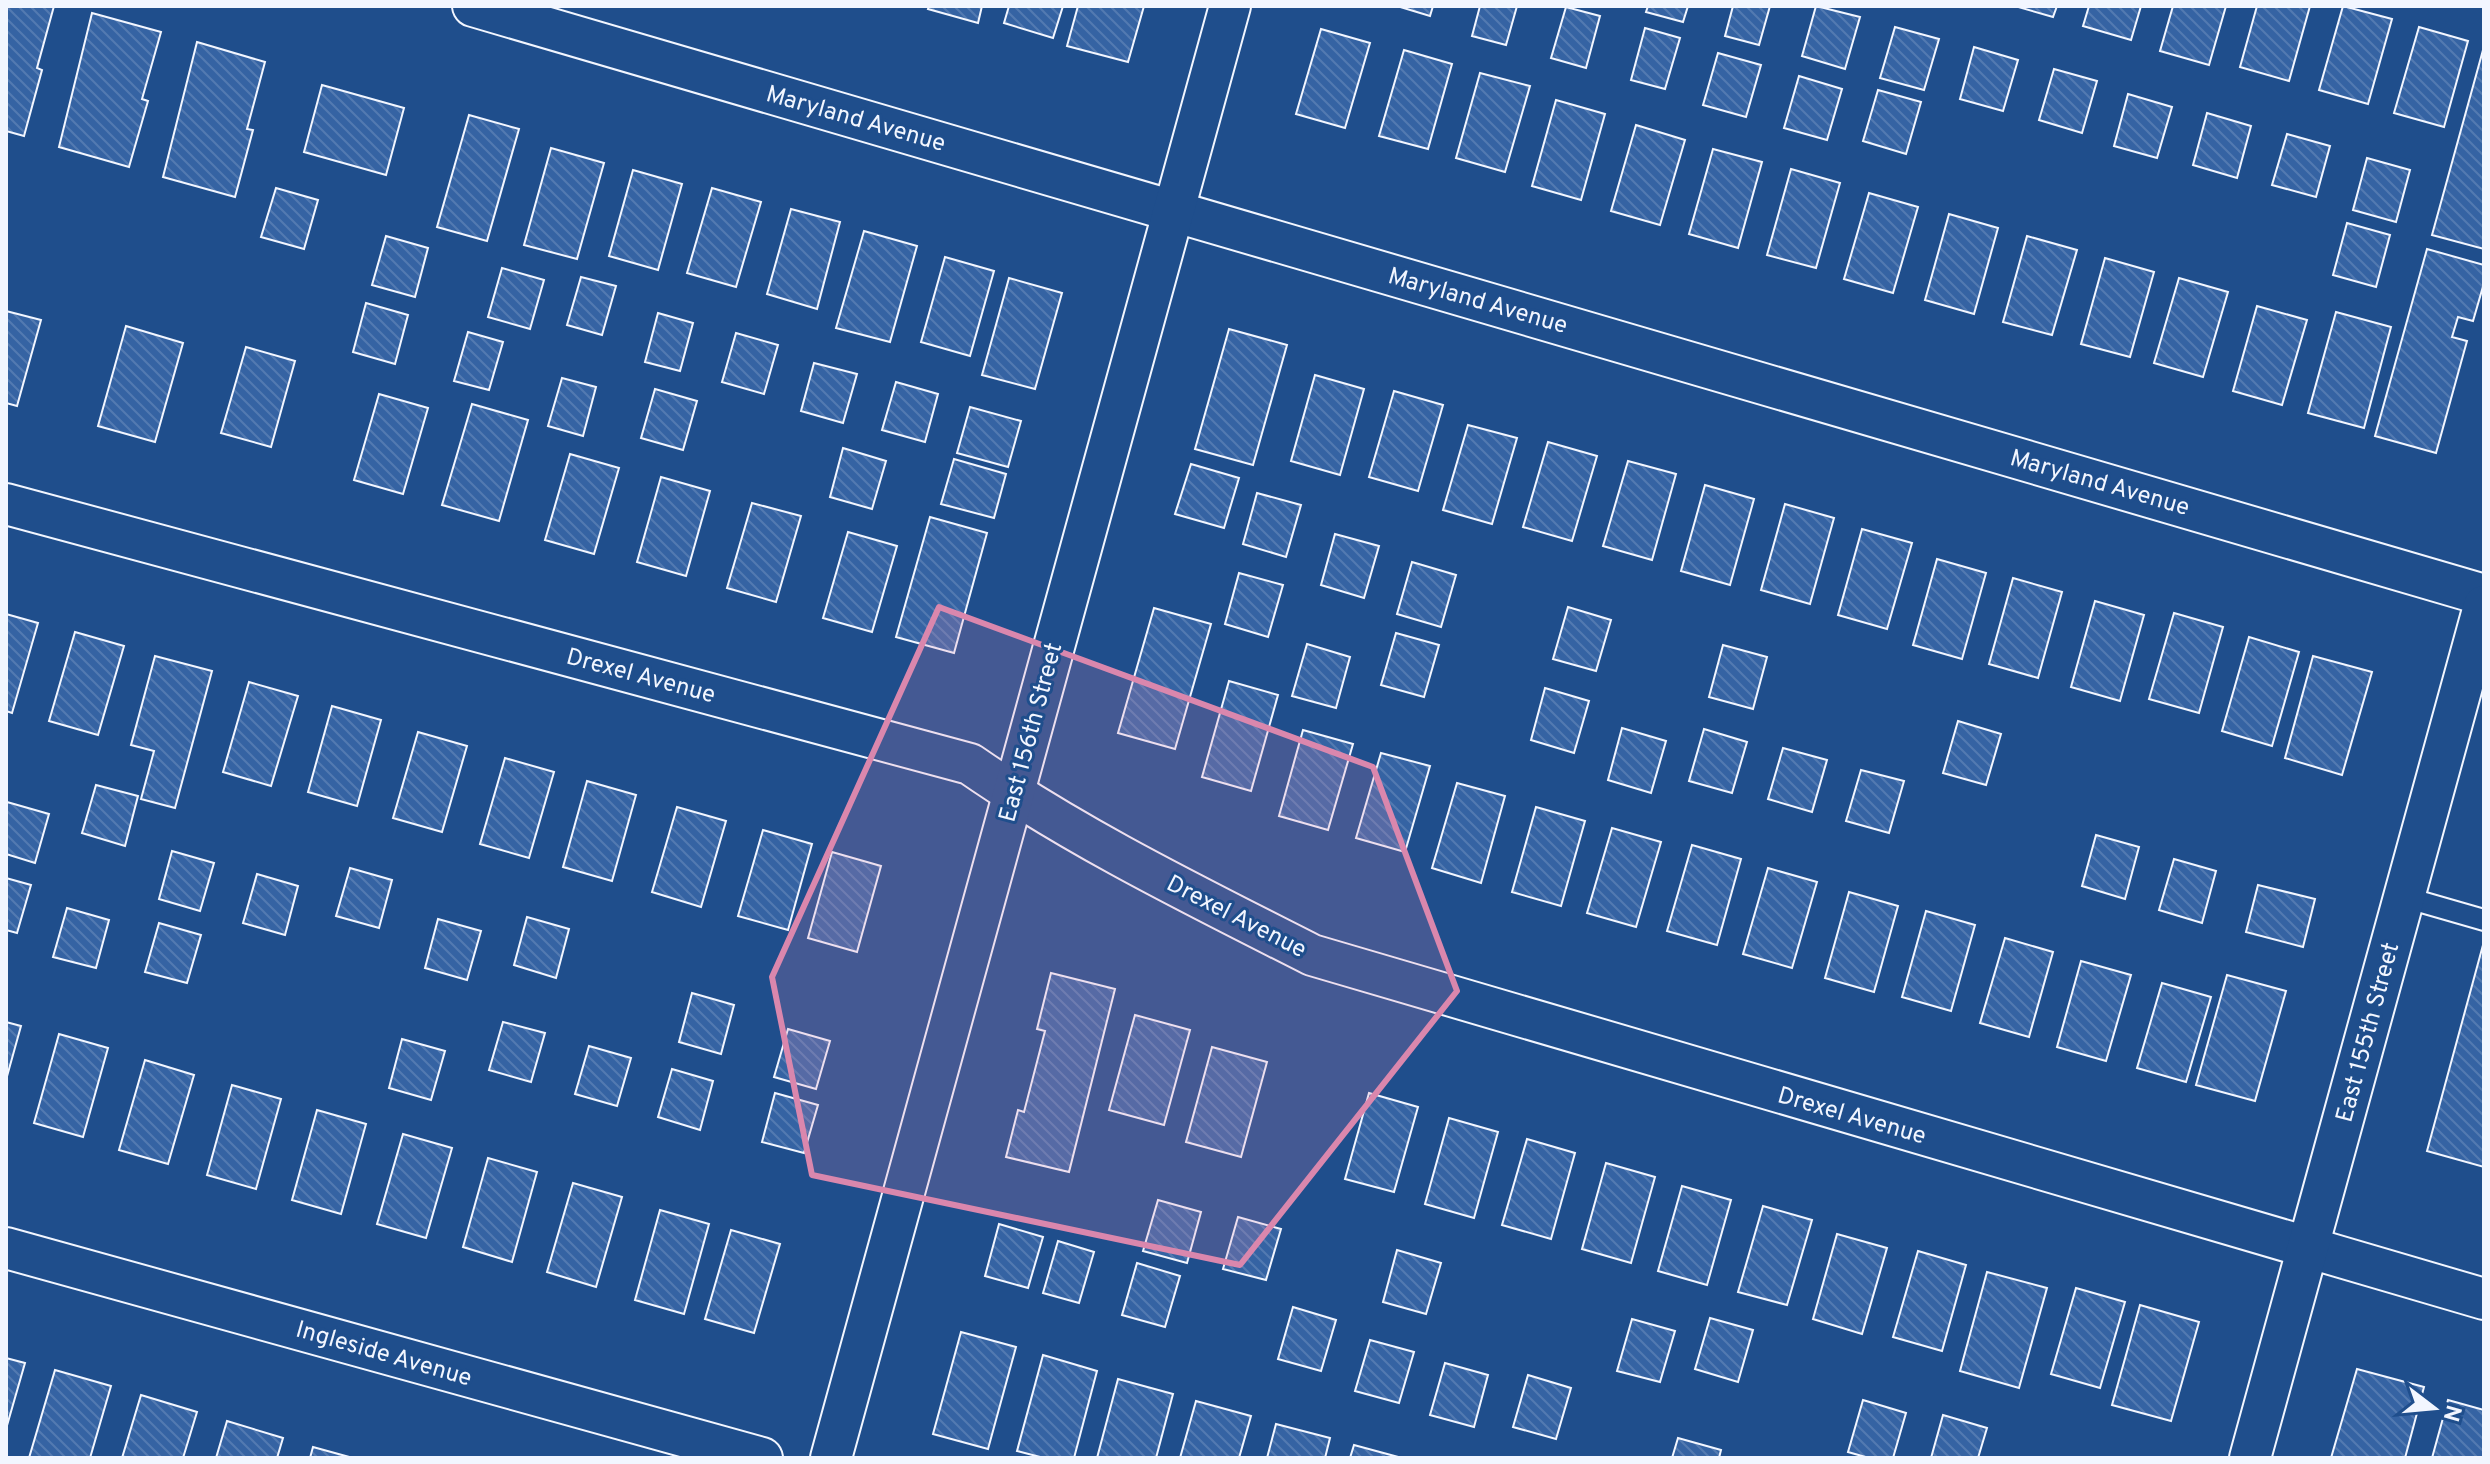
<svg xmlns="http://www.w3.org/2000/svg" width="2490" height="1464" font-family="Overpass,sans-serif">
  <style>
    .building { fill: url(#building-back-hatch); stroke: #f2f6ff; stroke-width: 2 }
    .lines { fill: none; stroke-linecap: round; stroke-linejoin: round }
    .lane-casing { stroke: #f2f6ff; stroke-width: 24 }
    .street-casing { stroke: #f2f6ff; stroke-width: 44 }
    .lane { stroke: #1f4e8c; stroke-width: 20 }
    .street { stroke: #1f4e8c; stroke-width: 40 }
    .marked { fill: #da87ad; fill-opacity: 0.2; stroke: #da87ad; stroke-width: 6; stroke-linejoin: round }
    .labels { text-anchor: middle; stroke-width: 6; stroke-linejoin: round; paint-order: stroke }
    .street-label { font-size: 24px; fill: #f2f6ff; stroke: #1f4e8c }
  </style>
  <defs>
    <pattern id="building-back-hatch" width="6" height="6" patternUnits="userSpaceOnUse" patternTransform="scale(2)"><rect width="6" height="6" fill="#3563a3"/><path d="M-1 5l2 2M0 0l6 6M5-1l2 2" fill="none" stroke="#537ab1"/></pattern>
  </defs>
  <rect width="100%" height="100%" fill="#1f4e8c"/>
  <!-- building -->
  <g class="building">
    <path d="M6 6H54L37 68 42 70 24 136 6 131Z"/>
    <path d="M929 6H982L978 23 928 9Z"/>
    <path d="M1009 6H1063L1053 38 1004 23Z"/>
    <path d="M1078 6H1144L1128 62 1067 46Z"/>
    <path d="M1397 6H1433L1430 16Z"/>
    <path d="M1480 6H1517L1506 45 1472 36Z"/>
    <path d="M1648 6H1688L1683 22 1646 12Z"/>
    <path d="M1733 6H1770L1759 45 1725 36Z"/>
    <path d="M1816 6 1860 17 1845 69 1802 56Z"/>
    <path d="M2015 6H2057L2053 17Z"/>
    <path d="M2089 6H2141L2131 40 2083 26Z"/>
    <path d="M2173 6H2226L2209 65 2160 51Z"/>
    <path d="M2257 6H2310L2289 81 2240 67Z"/>
    <path d="M2343 6 2392 19 2368 104 2319 90Z"/>
    <path d="M1566 7 1600 16 1586 68 1551 58Z"/>
    <path d="M92 13 161 32 142 99 148 101 129 167 59 147Z"/>
    <path d="M1895 27 1939 39 1924 90 1880 78Z"/>
    <path d="M2419 27 2468 41 2444 127 2394 113Z"/>
    <path d="M1645 28 1680 38 1665 89 1631 80Z"/>
    <path d="M1321 29 1370 43 1345 128 1296 114Z"/>
    <path d="M197 42 265 62 247 129 253 130 235 197 163 177Z"/>
    <path d="M1974 47 2018 60 2003 111 1960 99Z"/>
    <path d="M1404 50 1452 64 1428 149 1379 136Z"/>
    <path d="M2483 50H2484V249L2432 235Z"/>
    <path d="M1718 53 1761 65 1746 117 1703 105Z"/>
    <path d="M2054 69 2097 81 2082 133 2039 120Z"/>
    <path d="M1480 73 1530 86 1505 172 1456 158Z"/>
    <path d="M1799 76 1842 89 1827 140 1784 128Z"/>
    <path d="M322 85 404 108 386 175 304 152Z"/>
    <path d="M1878 90 1921 102 1906 154 1863 141Z"/>
    <path d="M2128 94 2172 107 2157 158 2114 146Z"/>
    <path d="M1556 100 1605 114 1581 200 1532 186Z"/>
    <path d="M2207 113 2251 126 2237 178 2193 165Z"/>
    <path d="M469 115 519 129 487 241 437 227Z"/>
    <path d="M1636 125 1685 140 1660 225 1611 211Z"/>
    <path d="M2287 134 2330 146 2316 197 2272 185Z"/>
    <path d="M551 148 604 163 577 259 524 245Z"/>
    <path d="M1713 149 1762 162 1738 248 1689 234Z"/>
    <path d="M2367 158 2410 170 2396 222 2353 210Z"/>
    <path d="M1791 169 1840 183 1816 268 1767 255Z"/>
    <path d="M633 170 682 184 658 270 609 256Z"/>
    <path d="M276 188 318 200 304 249 261 237Z"/>
    <path d="M712 188 761 202 736 287 687 273Z"/>
    <path d="M1869 193 1918 207 1893 293 1844 279Z"/>
    <path d="M791 209 840 222 817 309 767 294Z"/>
    <path d="M1949 214 1998 228 1974 314 1925 300Z"/>
    <path d="M2347 223 2390 235 2376 287 2333 275Z"/>
    <path d="M864 231 917 246 890 342 836 328Z"/>
    <path d="M386 236 428 248 415 297 372 285Z"/>
    <path d="M2027 236 2077 250 2052 335 2003 322Z"/>
    <path d="M2427 249 2484 265V283L2473 321 2458 317 2452 337 2467 341 2436 453 2375 436Z"/>
    <path d="M945 257 994 271 970 356 921 342Z"/>
    <path d="M2105 258 2154 272 2130 357 2081 344Z"/>
    <path d="M502 268 544 280 530 329 488 317Z"/>
    <path d="M581 277 616 286 602 335 567 325Z"/>
    <path d="M1009 278 1062 293 1035 389 982 375Z"/>
    <path d="M2179 278 2228 292 2203 377 2154 363Z"/>
    <path d="M366 303 408 315 395 364 353 352Z"/>
    <path d="M2257 306 2307 320 2282 405 2233 391Z"/>
    <path d="M6 311 41 320 17 406 6 403Z"/>
    <path d="M2336 312 2391 327 2364 428 2308 413Z"/>
    <path d="M658 313 693 323 680 371 645 362Z"/>
    <path d="M126 326 183 343 155 442 98 426Z"/>
    <path d="M1229 329 1287 345 1253 465 1195 449Z"/>
    <path d="M468 332 503 342 489 390 454 381Z"/>
    <path d="M736 333 778 345 764 394 722 382Z"/>
    <path d="M246 347 295 361 271 447 221 433Z"/>
    <path d="M814 363 857 374 843 423 801 411Z"/>
    <path d="M1315 375 1364 389 1340 475 1291 461Z"/>
    <path d="M562 378 596 387 583 436 548 426Z"/>
    <path d="M896 382 938 394 925 442 882 430Z"/>
    <path d="M655 389 697 401 683 450 641 438Z"/>
    <path d="M1394 391 1443 405 1418 491 1369 477Z"/>
    <path d="M379 394 428 408 403 494 354 480Z"/>
    <path d="M472 404 528 420 499 521 442 505Z"/>
    <path d="M970 407 1021 421 1008 467 957 453Z"/>
    <path d="M1468 425 1517 438 1492 524 1443 510Z"/>
    <path d="M1548 442 1597 456 1572 541 1523 527Z"/>
    <path d="M843 448 886 461 872 509 830 497Z"/>
    <path d="M570 454 619 468 594 554 545 540Z"/>
    <path d="M954 459 1006 474 994 518 941 504Z"/>
    <path d="M1628 461 1676 474 1652 560 1603 546Z"/>
    <path d="M1191 464 1239 478 1224 528 1175 514Z"/>
    <path d="M661 477 710 491 686 576 637 562Z"/>
    <path d="M1705 485 1754 499 1730 585 1681 571Z"/>
    <path d="M1257 493 1301 505 1286 557 1243 544Z"/>
    <path d="M752 503 801 516 776 602 727 588Z"/>
    <path d="M1785 504 1834 518 1810 604 1761 590Z"/>
    <path d="M930 517 987 533 954 653 896 637Z"/>
    <path d="M1862 529 1912 543 1887 629 1838 615Z"/>
    <path d="M848 532 897 546 872 632 823 618Z"/>
    <path d="M1335 534 1379 546 1364 598 1321 585Z"/>
    <path d="M1937 559 1986 573 1962 659 1913 645Z"/>
    <path d="M1412 562 1456 575 1441 627 1397 614Z"/>
    <path d="M1239 573 1283 585 1268 637 1225 624Z"/>
    <path d="M2013 578 2062 592 2038 678 1989 664Z"/>
    <path d="M2095 601 2144 615 2120 701 2071 687Z"/>
    <path d="M1568 607 1611 620 1596 671 1553 659Z"/>
    <path d="M1154 608 1211 624 1175 749 1118 733Z"/>
    <path d="M2174 613 2223 627 2199 713 2149 699Z"/>
    <path d="M6 614 38 623 12 713 6 711Z"/>
    <path d="M75 632 124 646 98 735 49 721Z"/>
    <path d="M1396 633 1439 645 1424 697 1381 685Z"/>
    <path d="M2249 637 2299 652 2272 746 2222 731Z"/>
    <path d="M1307 644 1350 657 1336 708 1292 696Z"/>
    <path d="M1723 645 1767 657 1753 709 1709 697Z"/>
    <path d="M155 656 212 671 175 808 141 799 154 751 131 745Z"/>
    <path d="M2313 656 2372 672 2342 775 2285 758Z"/>
    <path d="M1229 681 1278 695 1251 791 1202 777Z"/>
    <path d="M249 682 298 696 271 786 223 772Z"/>
    <path d="M1545 688 1589 701 1574 753 1531 740Z"/>
    <path d="M332 706 381 720 357 806 308 792Z"/>
    <path d="M1958 721 2001 734 1986 785 1943 773Z"/>
    <path d="M1622 728 1666 741 1651 793 1608 780Z"/>
    <path d="M1704 729 1747 742 1732 793 1689 781Z"/>
    <path d="M1303 730 1353 744 1328 830 1279 816Z"/>
    <path d="M418 732 467 746 442 832 393 818Z"/>
    <path d="M1783 748 1827 760 1812 812 1768 799Z"/>
    <path d="M1381 753 1430 766 1405 852 1356 838Z"/>
    <path d="M505 758 554 772 529 858 480 844Z"/>
    <path d="M1861 770 1904 781 1889 833 1846 821Z"/>
    <path d="M587 781 636 795 612 881 563 867Z"/>
    <path d="M1457 783 1505 796 1481 883 1432 868Z"/>
    <path d="M96 785 138 796 125 846 82 833Z"/>
    <path d="M7 802 49 814 35 863 6 854Z"/>
    <path d="M677 807 726 821 701 907 652 892Z"/>
    <path d="M1536 807 1585 821 1561 906 1512 892Z"/>
    <path d="M1612 828 1661 842 1636 927 1587 913Z"/>
    <path d="M763 830 812 844 788 930 738 916Z"/>
    <path d="M2096 835 2139 847 2125 899 2082 886Z"/>
    <path d="M1692 845 1741 859 1717 945 1667 931Z"/>
    <path d="M172 851 214 863 200 911 159 899Z"/>
    <path d="M832 852 881 866 857 952 808 938Z"/>
    <path d="M2174 859 2216 871 2202 923 2159 910Z"/>
    <path d="M350 868 392 880 379 928 336 916Z"/>
    <path d="M1768 868 1817 882 1792 968 1743 954Z"/>
    <path d="M257 874 298 886 285 935 243 923Z"/>
    <path d="M6 878 31 885 17 933 6 930Z"/>
    <path d="M2258 885 2315 899 2303 947 2246 932Z"/>
    <path d="M1849 892 1898 906 1874 992 1825 978Z"/>
    <path d="M67 908 109 920 96 968 53 957Z"/>
    <path d="M1926 911 1975 925 1951 1011 1902 997Z"/>
    <path d="M527 917 569 929 556 978 514 965Z"/>
    <path d="M438 919 481 931 467 980 425 968Z"/>
    <path d="M159 923 201 935 187 983 145 972Z"/>
    <path d="M2005 938 2053 952 2029 1037 1980 1023Z"/>
    <path d="M2483 945H2484V1167L2427 1151Z"/>
    <path d="M2081 961 2131 975 2106 1061 2057 1047Z"/>
    <path d="M1051 973 1115 989 1069 1172 1006 1157 1018 1110 1024 1112 1045 1031 1037 1029Z"/>
    <path d="M2227 975 2286 991 2255 1101 2196 1085Z"/>
    <path d="M2162 983 2211 997 2186 1082 2137 1068Z"/>
    <path d="M692 993 734 1005 721 1054 679 1042Z"/>
    <path d="M1135 1015 1190 1030 1164 1125 1109 1110Z"/>
    <path d="M6 1022 21 1026 6 1080Z"/>
    <path d="M503 1022 545 1033 531 1082 489 1070Z"/>
    <path d="M788 1029 830 1041 816 1089 774 1077Z"/>
    <path d="M59 1034 108 1048 83 1137 34 1123Z"/>
    <path d="M402 1039 445 1051 431 1100 389 1088Z"/>
    <path d="M589 1046 631 1058 617 1106 575 1094Z"/>
    <path d="M1212 1047 1267 1062 1241 1157 1186 1142Z"/>
    <path d="M145 1060 194 1075 168 1164 119 1150Z"/>
    <path d="M672 1069 713 1081 700 1130 658 1117Z"/>
    <path d="M232 1085 281 1099 256 1189 207 1175Z"/>
    <path d="M775 1093 818 1105 804 1153 762 1142Z"/>
    <path d="M1369 1093 1418 1107 1394 1192 1345 1179Z"/>
    <path d="M317 1110 366 1124 341 1214 292 1200Z"/>
    <path d="M1449 1118 1498 1132 1474 1218 1425 1204Z"/>
    <path d="M403 1134 452 1148 426 1238 377 1224Z"/>
    <path d="M1527 1139 1575 1153 1551 1239 1502 1225Z"/>
    <path d="M488 1158 537 1172 512 1262 463 1247Z"/>
    <path d="M1606 1163 1655 1177 1631 1263 1582 1249Z"/>
    <path d="M573 1183 622 1197 596 1287 547 1272Z"/>
    <path d="M1682 1186 1731 1200 1707 1285 1658 1271Z"/>
    <path d="M1158 1200 1201 1212 1187 1263 1143 1251Z"/>
    <path d="M1763 1206 1812 1220 1787 1305 1738 1292Z"/>
    <path d="M660 1210 709 1224 684 1314 635 1300Z"/>
    <path d="M1238 1217 1281 1229 1266 1280 1223 1269Z"/>
    <path d="M999 1224 1043 1237 1028 1288 985 1276Z"/>
    <path d="M731 1230 780 1244 754 1333 705 1319Z"/>
    <path d="M1837 1234 1887 1248 1862 1334 1813 1319Z"/>
    <path d="M1058 1241 1094 1252 1079 1303 1043 1293Z"/>
    <path d="M1397 1250 1441 1263 1426 1314 1383 1302Z"/>
    <path d="M1918 1251 1966 1265 1942 1351 1893 1337Z"/>
    <path d="M1137 1263 1180 1276 1165 1327 1122 1315Z"/>
    <path d="M1987 1272 2047 1288 2019 1388 1960 1371Z"/>
    <path d="M2076 1288 2125 1302 2100 1388 2051 1374Z"/>
    <path d="M2140 1305 2199 1322 2171 1421 2112 1405Z"/>
    <path d="M1293 1307 1336 1320 1321 1371 1278 1359Z"/>
    <path d="M1710 1318 1753 1330 1738 1382 1695 1369Z"/>
    <path d="M1632 1319 1675 1331 1660 1382 1617 1371Z"/>
    <path d="M961 1332 1016 1347 988 1449 933 1434Z"/>
    <path d="M1370 1340 1414 1352 1399 1403 1355 1391Z"/>
    <path d="M1043 1355 1097 1371 1074 1458H1044L1017 1451Z"/>
    <path d="M6 1358 25 1363 6 1429Z"/>
    <path d="M1445 1363 1488 1375 1474 1427 1430 1415Z"/>
    <path d="M2357 1369 2424 1387 2405 1458H2331Z"/>
    <path d="M55 1370 111 1386 90 1458H29Z"/>
    <path d="M1528 1375 1571 1388 1556 1439 1513 1427Z"/>
    <path d="M1118 1379 1173 1394 1156 1458H1097Z"/>
    <path d="M141 1395 197 1412 183 1458H122Z"/>
    <path d="M1863 1400 1906 1413 1893 1458H1869L1848 1452Z"/>
    <path d="M2448 1400 2484 1410V1458H2432Z"/>
    <path d="M1196 1401 1251 1416 1239 1458H1180Z"/>
    <path d="M1943 1415 1987 1428 1978 1458H1931Z"/>
    <path d="M227 1421 283 1438 277 1458H216Z"/>
    <path d="M1276 1424 1330 1438 1325 1458H1267Z"/>
    <path d="M1678 1438 1721 1450 1719 1458H1672Z"/>
    <path d="M1354 1445 1402 1458H1350Z"/>
    <path d="M313 1447 353 1458H310Z"/>
  </g>
  <g class="lines">
    <!-- lane casing -->
    <g class="lane-casing">
      <path id="lane" d="M2404 897 2484 920"/>
    </g>
    <!-- street casing -->
    <g class="street-casing">
      <g id="street">
        <path d="M473 6 2484 595"/>
        <path d="M6 504 970 764C1077 838 1196 896 1312 955L2484 1299"/>
        <path d="M6 1248 762 1458"/>
        <path d="M831 1458 1230 6"/>
        <path d="M2250 1458 2484 606"/>
      </g>
    </g>
    <!-- lane -->
    <use href="#lane" class="lane"/>
    <!-- street -->
    <use href="#street" class="street"/>
  </g>
  <!-- marked area -->
  <path class="marked" d="M939 607 1373 767 1457 991 1240 1265 812 1175 772 977Z"/>
  <g class="labels">
    <!-- street labels -->
    <g class="street-label">
      <text transform="translate(856 118) rotate(16)" y="8">Maryland Avenue</text>
      <text transform="translate(1478 300) rotate(16)" y="8">Maryland Avenue</text>
      <text transform="translate(2100 482) rotate(16)" y="8">Maryland Avenue</text>
      <text transform="translate(641 675) rotate(15)" y="8">Drexel Avenue</text>
      <text transform="translate(1030 732) rotate(-75)" y="8">East 156th Street</text>
      <text transform="translate(1237 916) rotate(27)" y="8">Drexel Avenue</text>
      <text transform="translate(2367 1032) rotate(-75)" y="8">East 155th Street</text>
      <text transform="translate(1852 1115) rotate(16)" y="8">Drexel Avenue</text>
      <text transform="translate(384 1353) rotate(16)" y="8">Ingleside Avenue</text>
    </g>
  </g>
  <!-- border -->
  <rect width="2490" height="1464" fill="none" stroke="#f2f6ff" stroke-width="16"/>
  <!-- north arrow -->
  <g transform="translate(2434 1408) rotate(106)" stroke="#1f4e8c" stroke-width="6" paint-order="stroke">
  <path d="M0-6L14 30L0 20L-14 30Z" fill="#f2f6ff"/>
  <text y="-12" font-size="22" font-weight="bold" text-anchor="middle" fill="#f2f6ff">N</text>
  </g>
</svg>
